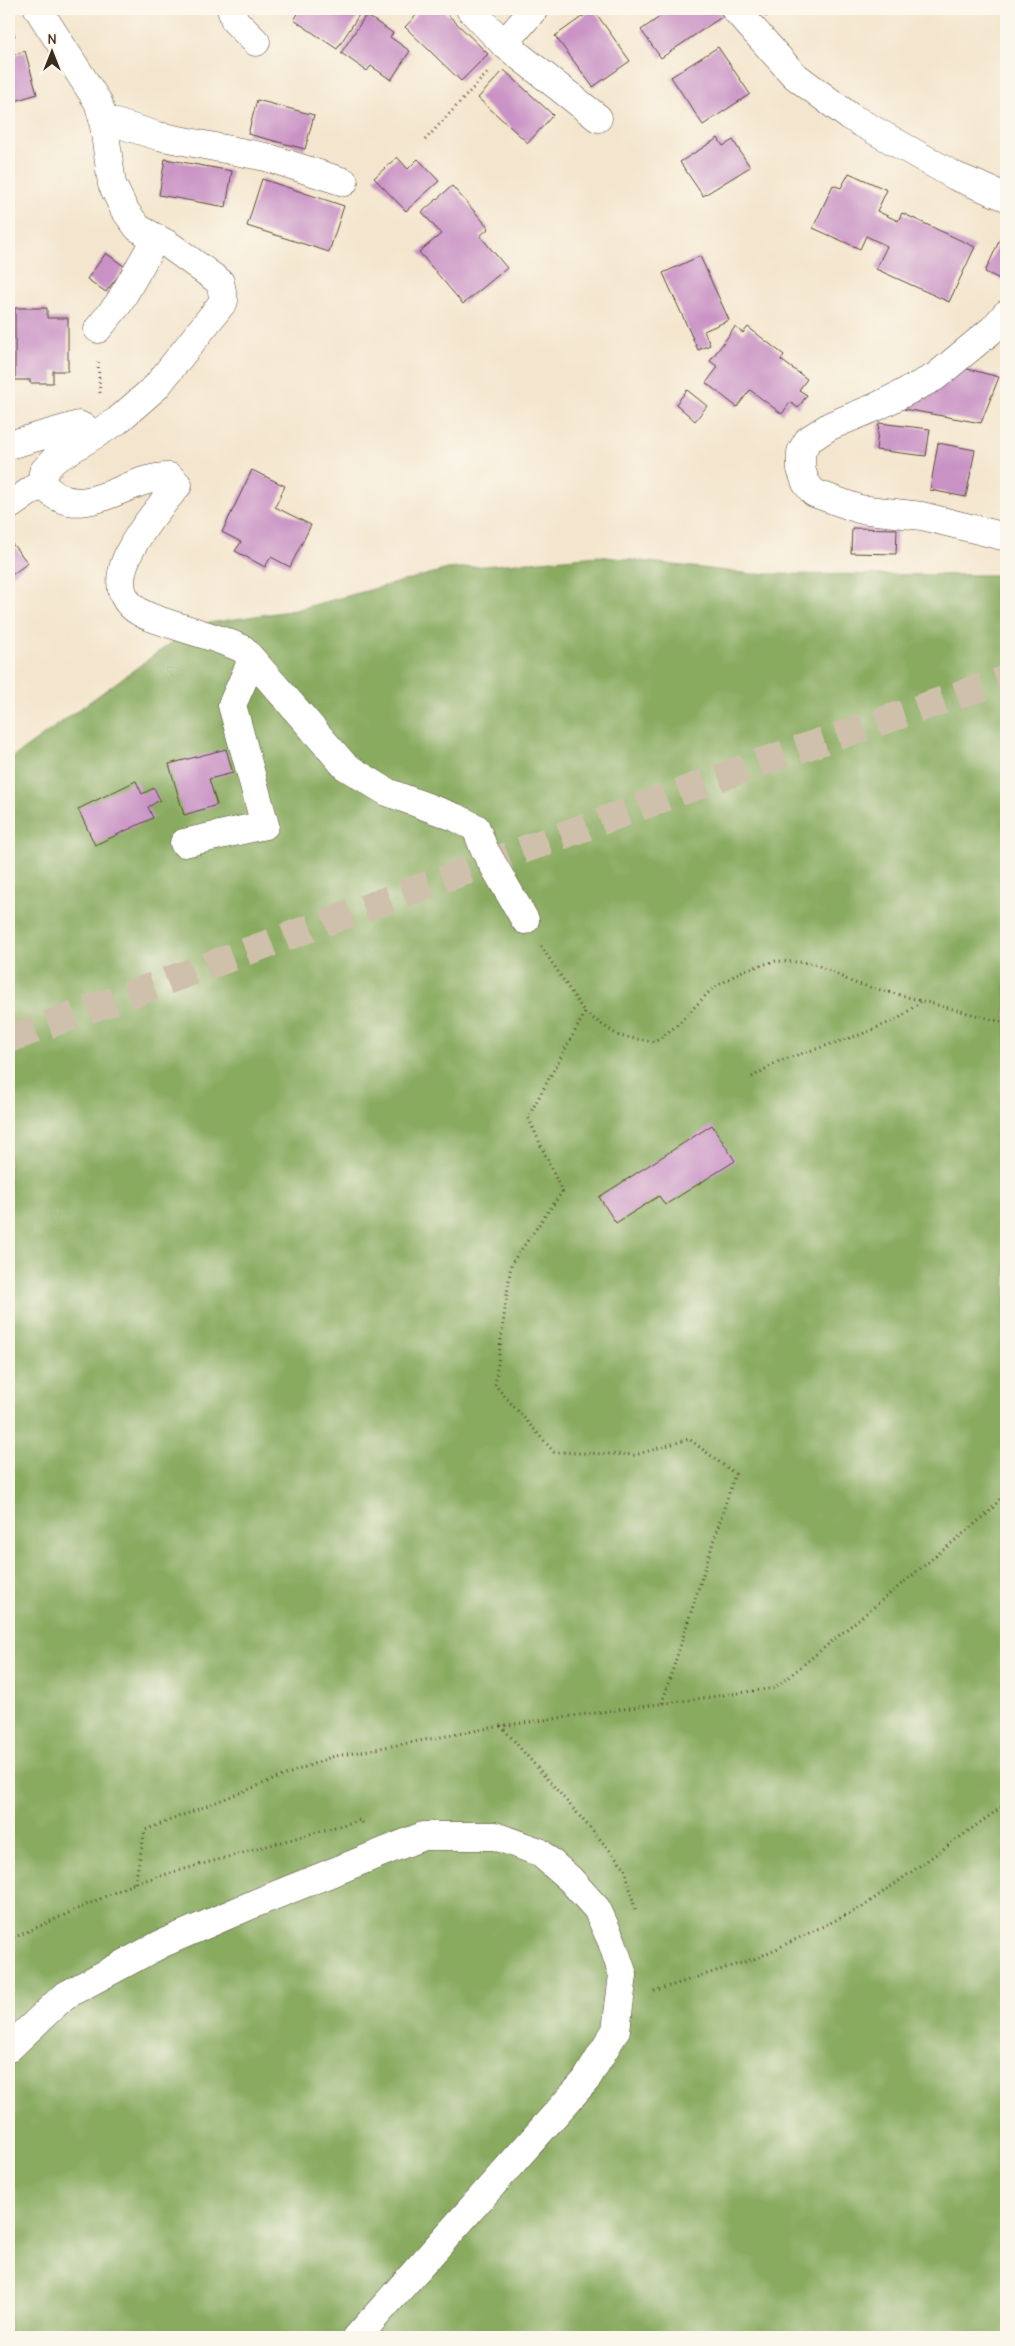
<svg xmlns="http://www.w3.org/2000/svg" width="1015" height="2346" font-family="'Comic Neue',sans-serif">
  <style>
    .forest { fill: #89ab60; stroke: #626a3f }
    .building { fill: #c992c5 }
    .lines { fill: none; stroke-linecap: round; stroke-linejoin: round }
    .highway-tunnel { stroke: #cfc0ab; stroke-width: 28; stroke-dasharray: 28 14; stroke-linecap: butt }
    .street-casing { stroke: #574638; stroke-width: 29 }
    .path { stroke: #574638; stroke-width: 3; stroke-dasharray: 1 4; stroke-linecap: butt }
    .street { stroke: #fff; stroke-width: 28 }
  </style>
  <rect width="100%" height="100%" fill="#fbf7ec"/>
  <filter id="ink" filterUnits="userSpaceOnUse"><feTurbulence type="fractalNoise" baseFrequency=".02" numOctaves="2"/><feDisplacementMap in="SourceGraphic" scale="10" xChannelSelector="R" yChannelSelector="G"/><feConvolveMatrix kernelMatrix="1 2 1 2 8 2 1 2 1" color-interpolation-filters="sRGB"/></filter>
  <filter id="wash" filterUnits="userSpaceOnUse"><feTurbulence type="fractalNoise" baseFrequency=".0096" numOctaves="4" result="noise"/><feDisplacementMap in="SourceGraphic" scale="20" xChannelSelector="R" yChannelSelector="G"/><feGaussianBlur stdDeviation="1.12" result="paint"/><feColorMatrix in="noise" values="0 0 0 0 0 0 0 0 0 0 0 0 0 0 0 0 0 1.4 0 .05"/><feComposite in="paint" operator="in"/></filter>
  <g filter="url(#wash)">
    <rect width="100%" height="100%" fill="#f4e6ce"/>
    <!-- forest -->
    <path class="forest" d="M598 556 752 574 996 575 1006 572V2337H9V760L196 625 295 610 448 569Z"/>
    <g id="blocks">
      <!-- building -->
      <g class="building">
        <path d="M301 9H349L359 15 337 49 294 20Z"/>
        <path d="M422 9H442L488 54 461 81 405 27Z"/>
        <path d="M593 9 630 61 593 87 555 36Z"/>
        <path d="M661 9H718L723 16 661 58 641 30 664 14Z"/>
        <path d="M761 9H779L766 17Z"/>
        <path d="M366 15 393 33 390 37 410 51 391 80 371 66 367 71 341 53Z"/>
        <path d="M9 19 15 36 9 38Z"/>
        <path d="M718 47 750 94 703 125 671 77Z"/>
        <path d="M25 51 37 94 9 103V56Z"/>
        <path d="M504 70 553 115 528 143 478 98Z"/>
        <path d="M257 100 314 115 305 149 248 134Z"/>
        <path d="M718 138 723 146 733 140 750 167 703 196 680 162Z"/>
        <path d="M397 157 408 169 418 159 439 181 406 211 374 178Z"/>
        <path d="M165 159 232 171 226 207 159 195Z"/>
        <path d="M849 173 887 190 877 211 898 221 902 213 975 247 949 302 876 269 887 246 866 236 860 249 813 228 833 185 841 188Z"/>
        <path d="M262 179 344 206 329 252 247 226Z"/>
        <path d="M452 186 489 228 480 236 507 268 463 304 419 252 441 234 422 212Z"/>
        <path d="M1006 226V272L1002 280 985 272Z"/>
        <path d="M106 253 125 267 106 292 87 279Z"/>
        <path d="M700 256 729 320 704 331 710 345 698 350 663 273Z"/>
        <path d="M15 308H47V318H68V371H53V383H30V380H15Z"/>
        <path d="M735 327 743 333 748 327 784 355 781 360 807 379 799 390 807 395 798 408 790 402 782 414 750 390 737 407 706 383 718 367 710 361Z"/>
        <path d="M964 368 999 377 981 423 904 409Z"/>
        <path d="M687 390 707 406 695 421 676 404Z"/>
        <path d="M879 423 930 429 926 456 876 450Z"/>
        <path d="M938 443 975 450 966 497 930 490Z"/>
        <path d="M252 470 285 486 275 507 311 525 290 567 271 557 265 567 235 551 241 542 222 532Z"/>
        <path d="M852 528 897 529 896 554 851 553Z"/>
        <path d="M9 540 28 563 9 577Z"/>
        <path d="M226 749 233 773 209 779 217 805 184 815 169 764Z"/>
        <path d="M136 781 142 794 154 788 160 800 148 807 153 818 95 845 78 809Z"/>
        <path d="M712 1125 735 1161 665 1205 659 1196 616 1223 599 1197Z"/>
      </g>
    </g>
  </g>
  <g filter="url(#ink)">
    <use href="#blocks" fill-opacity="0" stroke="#574638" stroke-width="1"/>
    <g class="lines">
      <!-- highway-tunnel -->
      <path class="highway-tunnel" d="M9 1039 759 763 1006 679"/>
      <!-- street casing -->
      <g class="street-casing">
        <g id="street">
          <path d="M38 9 98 102 103 119 112 184 124 209 138 228 169 245 220 282 224 301 156 387 117 421 54 460 43 472 42 483C79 530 128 474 170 477L178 485C152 517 82 591 150 617 181 629 213 635 243 649L345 766 387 792 457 818 476 828 484 849 525 920"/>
          <path d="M231 9 235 21 256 42"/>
          <path d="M470 9 504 44 598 118"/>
          <path d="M735 9 794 75 849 116 955 176 1006 197"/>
          <path d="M504 44 534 9"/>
          <path d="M103 119 158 136 266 157 344 182"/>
          <path d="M1006 314 993 329 935 377 876 407 830 426 808 440 801 452V469L806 483 814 493 859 509 922 516 1006 537"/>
          <path d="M98 329 119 303 156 238"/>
          <path d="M9 445 79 425 96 434"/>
          <path d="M9 506 42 483"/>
          <path d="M184 843 265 825 232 705 252 660"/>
          <path d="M9 2048 64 1996 161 1944 256 1903 423 1836H495L539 1852 570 1879 597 1909 612 1942 623 1975 616 2030 586 2080 357 2337"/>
        </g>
      </g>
      <!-- path -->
      <g class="path">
        <path d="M425 140 487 73"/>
        <path d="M98 362 100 393"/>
        <path d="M541 946 585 1013 619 1036 655 1042 675 1027 712 989 744 970 776 961 813 963 854 983 1006 1023"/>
        <path d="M585 1013 528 1117 562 1192 511 1264 495 1385 554 1452 635 1455 689 1439 735 1474 662 1703"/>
        <path d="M752 1077 779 1061 859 1035 898 1019 921 1001"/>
        <path d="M135 1883 145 1830 331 1757 501 1726"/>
        <path d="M635 1909 625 1868 501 1726 775 1688 987 1514 1006 1492"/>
        <path d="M9 1940 135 1883 360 1820 364 1825"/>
        <path d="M654 1991 757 1958 861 1908 1006 1804"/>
      </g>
      <!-- street -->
      <use href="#street" class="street"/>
    </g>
  </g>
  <!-- margin -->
  <rect width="1015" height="2346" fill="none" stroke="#fbf7ec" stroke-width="30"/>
  <!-- north arrow -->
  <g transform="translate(52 52)" stroke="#fbf7ec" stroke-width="4" paint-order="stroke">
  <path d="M0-4L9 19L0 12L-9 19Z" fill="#3b2a1e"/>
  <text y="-8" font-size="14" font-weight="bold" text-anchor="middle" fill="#3b2a1e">N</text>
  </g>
</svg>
